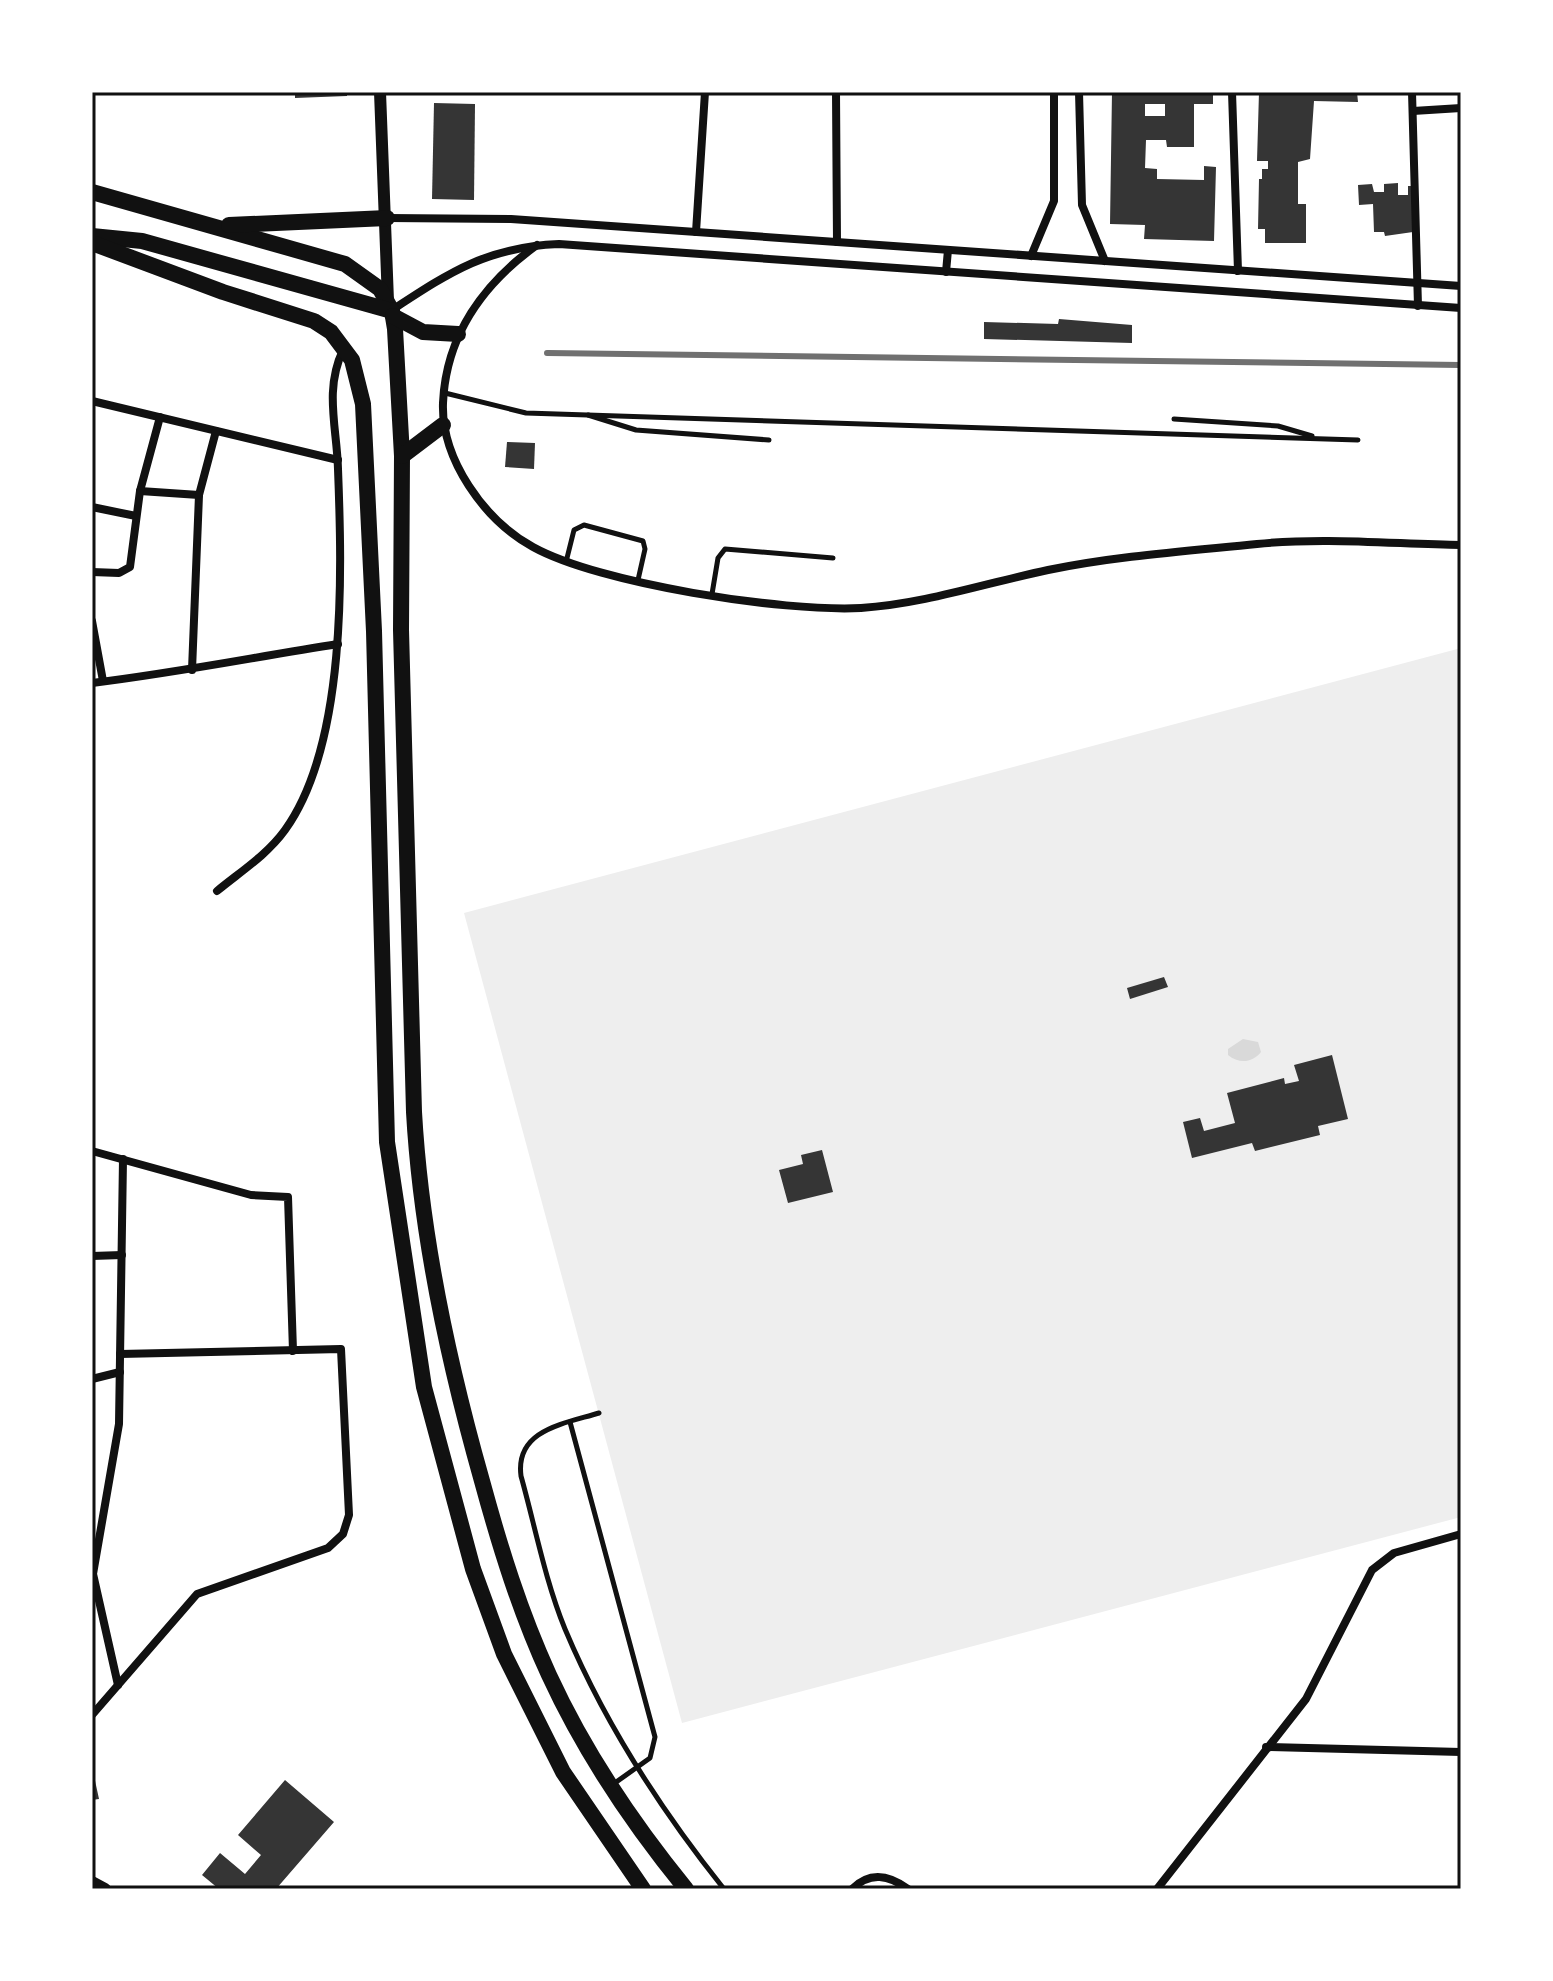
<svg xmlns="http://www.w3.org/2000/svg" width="1553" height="1981" font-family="'IBM Plex Serif',serif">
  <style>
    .green { fill: #eee }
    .water { fill: #d9d9d9 }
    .building { fill: #353535; fill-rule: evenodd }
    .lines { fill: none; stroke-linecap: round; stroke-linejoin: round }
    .service { stroke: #111; stroke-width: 5 }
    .minor { stroke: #111; stroke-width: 8 }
    .tertiary { stroke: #111; stroke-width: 12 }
    .primary { stroke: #111; stroke-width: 16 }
    .rail { stroke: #707070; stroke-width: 6 }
    .neatline { fill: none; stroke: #111; stroke-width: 3 }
  </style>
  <rect width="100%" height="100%" fill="#fff"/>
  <!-- green -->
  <path class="green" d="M1461 648V1517L682 1723 464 913Z"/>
  <!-- water -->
  <path class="water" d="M1243 1039 1258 1042 1261 1052C1252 1063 1239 1064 1228 1055V1049Z"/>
  <!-- building -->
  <g class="building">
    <path d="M295 92H347V96L295 98Z"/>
    <path d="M1112 92H1213V104H1194V147H1167L1166 140H1146L1145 168 1157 169V179L1204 180V166L1216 167 1214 241 1144 239 1145 225 1110 224ZM1145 104H1165V116H1145Z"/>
    <path d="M1259 92H1357L1358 102 1314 101 1310 159 1298 162V204H1306V243H1265V229H1258L1259 179H1262V169H1268V161H1257Z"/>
    <path d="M434 103 475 104 474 200 432 199Z"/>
    <path d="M1398 183V195H1408V186H1412L1413 232 1385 236 1384 232H1374L1373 204 1359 205 1358 185 1372 184 1374 192H1384V184Z"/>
    <path d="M1059 319 1132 325V343L984 339V322L1058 324Z"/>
    <path d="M507 442 535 443 534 469 505 467Z"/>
    <path d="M1164 977 1168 987 1130 999 1127 988Z"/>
    <path d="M1332 1055 1348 1119 1318 1126 1320 1135 1255 1151 1252 1143 1192 1158 1183 1122 1200 1118 1204 1131 1235 1123 1227 1093 1284 1078 1285 1084 1299 1081 1294 1065Z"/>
    <path d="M822 1150 833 1192 788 1203 779 1170 803 1164 801 1155Z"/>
    <path d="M92 1767 99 1799 92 1800Z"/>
    <path d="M285 1780 334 1822 276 1889H219L202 1875 220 1853 245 1874 261 1855 238 1835Z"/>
  </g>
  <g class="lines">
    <!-- service -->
    <g class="service">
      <path d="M445 393 526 413 1358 440"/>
      <path d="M588 415 636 430 769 440"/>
      <path d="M1174 419 1278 426 1312 436"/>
      <path d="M566 562 574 530 584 525 643 541 645 549 638 580"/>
      <path d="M712 594 718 558 725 549 833 558"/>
      <path d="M599 1413C563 1424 515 1430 521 1476 535 1526 545 1580 565 1629 604 1722 661 1810 724 1889"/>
      <path d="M570 1422 655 1737 650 1758 612 1785"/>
    </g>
    <!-- minor -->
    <g class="minor">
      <path d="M836 92 837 242"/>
      <path d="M1079 92 1082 205 1105 261"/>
      <path d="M1232 92 1238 271"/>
      <path d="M1412 92 1418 306"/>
      <path d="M1413 111 1461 108"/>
      <path d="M387 218 511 219 1461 286"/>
      <path d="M696 232 705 92"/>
      <path d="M537 245C484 283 446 335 443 403 441 459 484 520 533 547 600 584 783 612 861 608 924 604 986 583 1048 570 1116 556 1188 551 1257 544 1324 537 1394 544 1461 545"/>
      <path d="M1031 256 1054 201V92"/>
      <path d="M946 272 948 250"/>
      <path d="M392 310C450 272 487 247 559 244L1461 308"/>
      <path d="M92 401 338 460"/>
      <path d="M140 491 199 495"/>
      <path d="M92 507 136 516"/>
      <path d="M92 572 119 573 130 567 140 491 160 417"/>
      <path d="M92 621 103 681"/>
      <path d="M192 670 199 495 216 431"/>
      <path d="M92 683C175 673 255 657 338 644"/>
      <path d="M217 891C240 872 267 855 285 830 347 744 342 572 338 469 337 428 324 390 343 350"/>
      <path d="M92 1151 251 1195 288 1197 293 1351"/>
      <path d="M92 1256 122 1255"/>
      <path d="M92 1379 120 1372"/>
      <path d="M118 1685 93 1574 119 1424 123 1159"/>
      <path d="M92 1715 197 1594 328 1548 343 1534 349 1515 341 1349 120 1354"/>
      <path d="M1266 1747 1461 1752"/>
      <path d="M852 1889C870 1871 889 1875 908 1889"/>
      <path d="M1157 1889 1306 1699 1372 1570 1394 1553 1461 1534"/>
    </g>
    <!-- tertiary -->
    <g class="tertiary">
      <path d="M380 92 388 301"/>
      <path d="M92 1882 105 1889"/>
    </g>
    <!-- primary -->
    <g class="primary">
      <path d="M92 192 345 264 380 289 392 311 395 329 402 456 401 630 414 1112C421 1237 448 1361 482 1481 500 1547 520 1612 549 1675 584 1751 633 1824 686 1889"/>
      <path d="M229 225 387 218"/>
      <path d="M92 236 142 241 392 311"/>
      <path d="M92 243 223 292 314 321 331 332 352 360 363 404 374 631 387 1142 424 1387 473 1569 504 1654 563 1772 643 1889"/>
      <path d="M393 316 423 332 458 334"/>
      <path d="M402 456 443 425"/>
    </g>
    <!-- rail -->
    <path class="rail" d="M547 353 1461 365"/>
  </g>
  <!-- border -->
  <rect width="1553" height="1981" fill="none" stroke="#ffffff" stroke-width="188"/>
  <rect x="94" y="94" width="1365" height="1793" class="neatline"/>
</svg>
